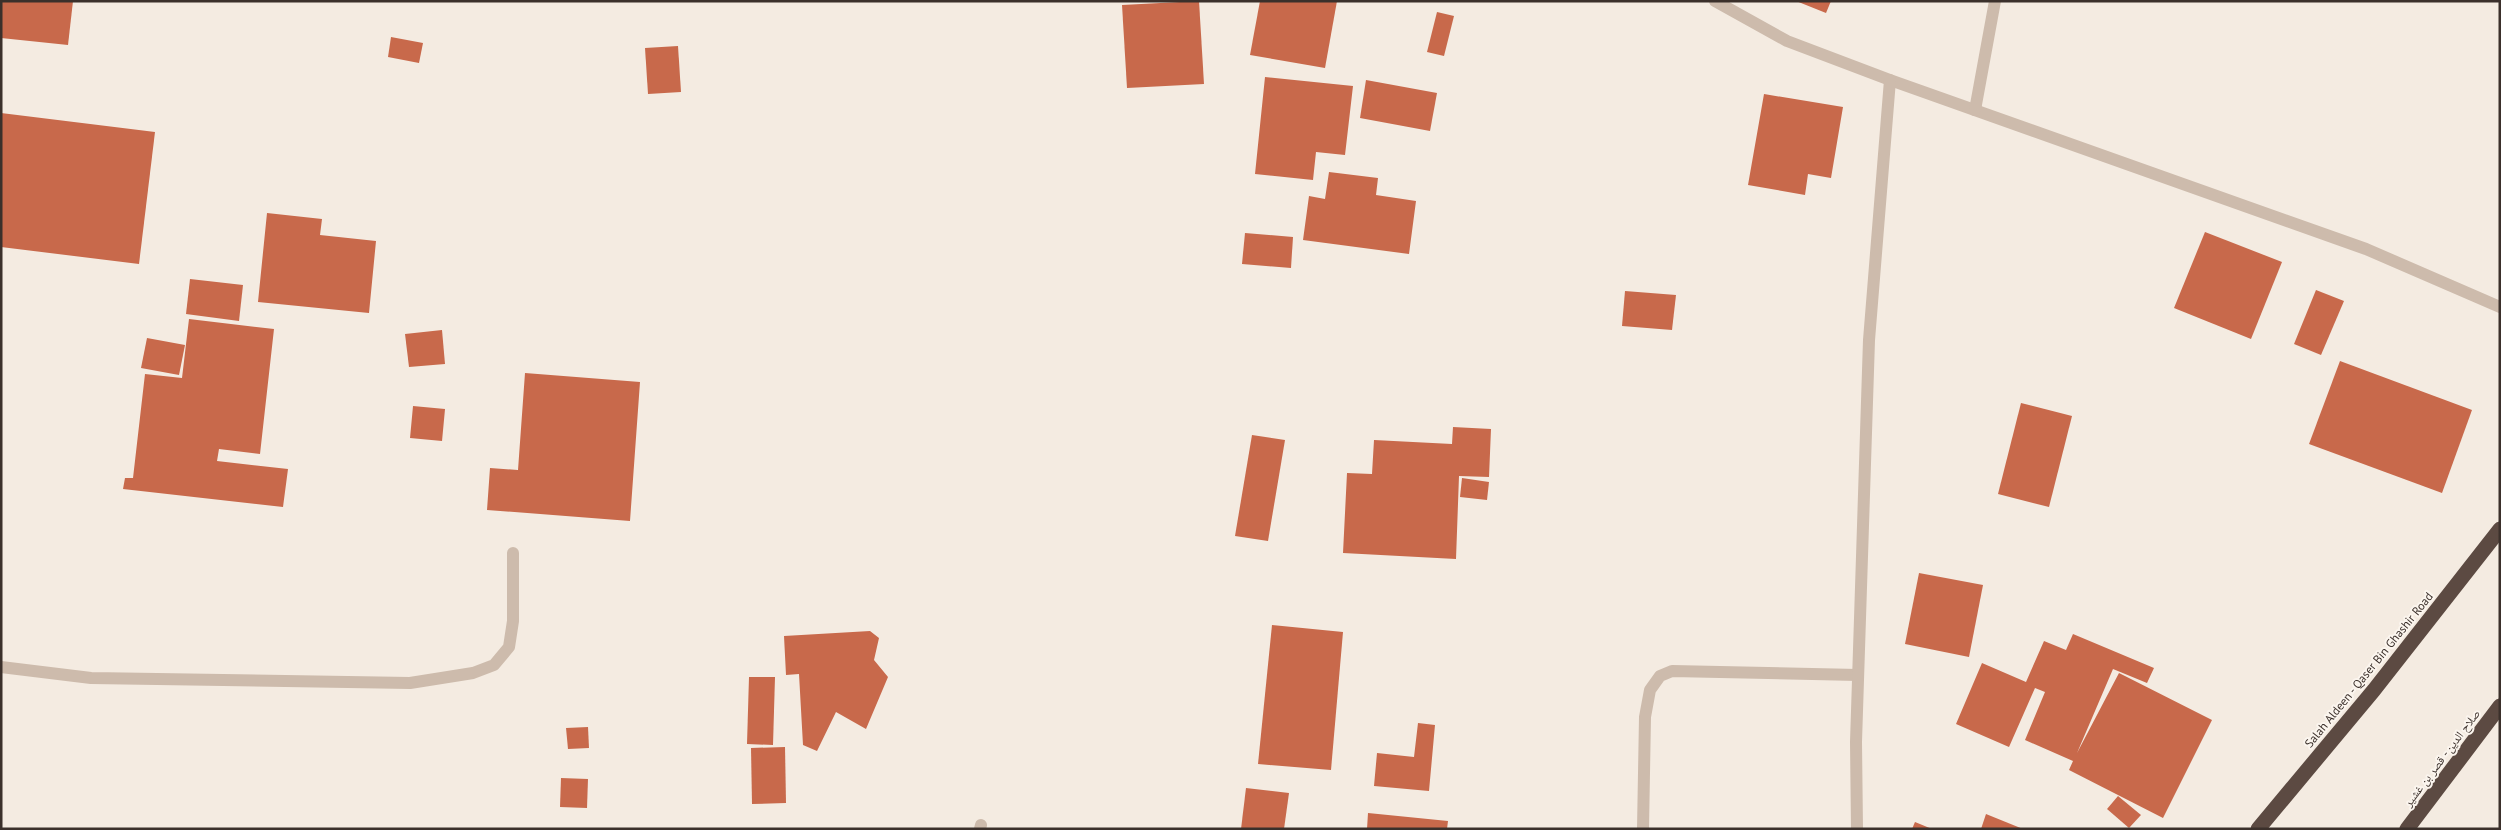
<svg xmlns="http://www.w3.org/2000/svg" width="2501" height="830" font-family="'PT Sans','Noto Naskh Arabic',sans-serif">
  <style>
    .building { fill: #c8694b }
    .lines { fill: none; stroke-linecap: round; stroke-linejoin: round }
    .street { stroke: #cdbbac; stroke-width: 12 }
    .highway { stroke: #5c4a42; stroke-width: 15 }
    .labels { text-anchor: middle; stroke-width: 4; stroke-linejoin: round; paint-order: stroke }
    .street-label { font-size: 12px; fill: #3b302b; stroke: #fbf5ee }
  </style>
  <rect width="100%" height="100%" fill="#f4ebe1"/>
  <!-- building -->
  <g class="building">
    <path d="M1 1H73L68 45 1 38Z"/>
    <path d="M1199 1 1204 84 1127 88 1122 5Z"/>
    <path d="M1260 1H1337L1325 68 1250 55Z"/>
    <path d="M1796 1H1831L1826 13Z"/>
    <path d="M1437 12 1454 16 1444 56 1427 52Z"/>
    <path d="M391 37 423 43 419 63 388 57Z"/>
    <path d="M678 46 681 92 648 94 645 48Z"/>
    <path d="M1265 77 1353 86 1345 155 1316 152 1313 180 1255 174Z"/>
    <path d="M1366 80 1437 93 1430 131 1360 118Z"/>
    <path d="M1764 94 1843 107 1831 178 1808 174 1805 195 1748 185Z"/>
    <path d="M1 113 155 132 139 264 1 247Z"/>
    <path d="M1329 172 1378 178 1376 195 1416 201 1409 254 1303 240 1309 196 1325 199Z"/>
    <path d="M267 213 322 219 320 235 376 241 369 313 258 302Z"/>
    <path d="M2205 232 2282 262 2251 339 2174 308Z"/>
    <path d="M1245 233 1293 237 1291 268 1242 264Z"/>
    <path d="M190 279 243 285 239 321 186 314Z"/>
    <path d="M2316 290 2344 301 2321 355 2294 344Z"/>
    <path d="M1625 291 1676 295 1672 330 1622 326Z"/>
    <path d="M189 319 274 329 260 454 219 449 217 461 288 469 283 507 123 489 125 478H133L145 374 182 378Z"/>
    <path d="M442 330 445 364 409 367 405 334Z"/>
    <path d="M147 338 185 345 179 375 141 368Z"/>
    <path d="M2340 361 2472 410 2442 493 2309 444Z"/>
    <path d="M525 373 640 382 630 521 487 510 490 468 518 470Z"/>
    <path d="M2021 403 2072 416 2049 507 1998 494Z"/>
    <path d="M413 406 445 409 442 441 410 438Z"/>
    <path d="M1453 427 1491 429 1489 477 1459 476 1456 559 1343 553 1347 473 1372 474 1374 440 1452 444Z"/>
    <path d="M1252 435 1285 440 1268 541 1235 536Z"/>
    <path d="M1462 478 1489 482 1487 500 1460 497Z"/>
    <path d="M1919 573 1983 585 1969 657 1905 644Z"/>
    <path d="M1272 625 1343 632 1331 770 1258 764Z"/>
    <path d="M870 631 879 638 874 660 888 677 866 729 836 712 817 751 803 745 799 674 786 675 784 636Z"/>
    <path d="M2073 634 2154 668 2147 683 2113 669 2077 753 2119 673 2212 720 2163 818 2069 770 2073 761 2025 740 2045 692 2035 688 2009 747 1956 724 1982 663 2026 682 2044 641 2066 650Z"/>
    <path d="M749 677H775L773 745 747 744Z"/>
    <path d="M1418 723 1435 725 1429 791 1374 786 1377 753 1414 757Z"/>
    <path d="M588 727 589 748 568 749 566 728Z"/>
    <path d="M785 747 786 803 752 804 751 748Z"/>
    <path d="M561 778 588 779 587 808 560 807Z"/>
    <path d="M1246 788 1289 793 1284 829H1241Z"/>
    <path d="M2118 796 2141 815 2129 828 2107 809Z"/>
    <path d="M1368 813 1448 821 1447 829H1367Z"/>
    <path d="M1986 814 2023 829H1981Z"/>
    <path d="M1915 822 1932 829H1912Z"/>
  </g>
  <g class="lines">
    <!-- street -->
    <g class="street">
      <path d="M1715 1 1787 41 1890 80 2366 249 2500 307"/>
      <path d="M1975 110 1995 1"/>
      <path d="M1 667 91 678 410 683 473 673 494 665 509 647 513 621V553"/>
      <path d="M980 829 981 825"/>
      <path d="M1643 829 1645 717 1650 690 1660 676 1672 671 1858 675"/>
      <path d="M1857 829 1856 742 1869 340 1890 80"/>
    </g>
    <!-- highway -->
    <g class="highway">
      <path d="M2258 829 2374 690 2500 529"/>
      <path d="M2407 829 2500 706"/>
    </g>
  </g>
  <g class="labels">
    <!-- street labels -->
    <g class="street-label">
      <text transform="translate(2369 670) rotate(-51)" y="4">Salah Aldeen - Qaser Bin Ghashir Road</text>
      <text transform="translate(2442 758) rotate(-53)" y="4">صلاح الدين - قصر بن غشير</text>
    </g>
  </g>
  <!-- border -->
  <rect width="2501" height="830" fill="none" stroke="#3b302b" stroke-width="5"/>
</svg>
